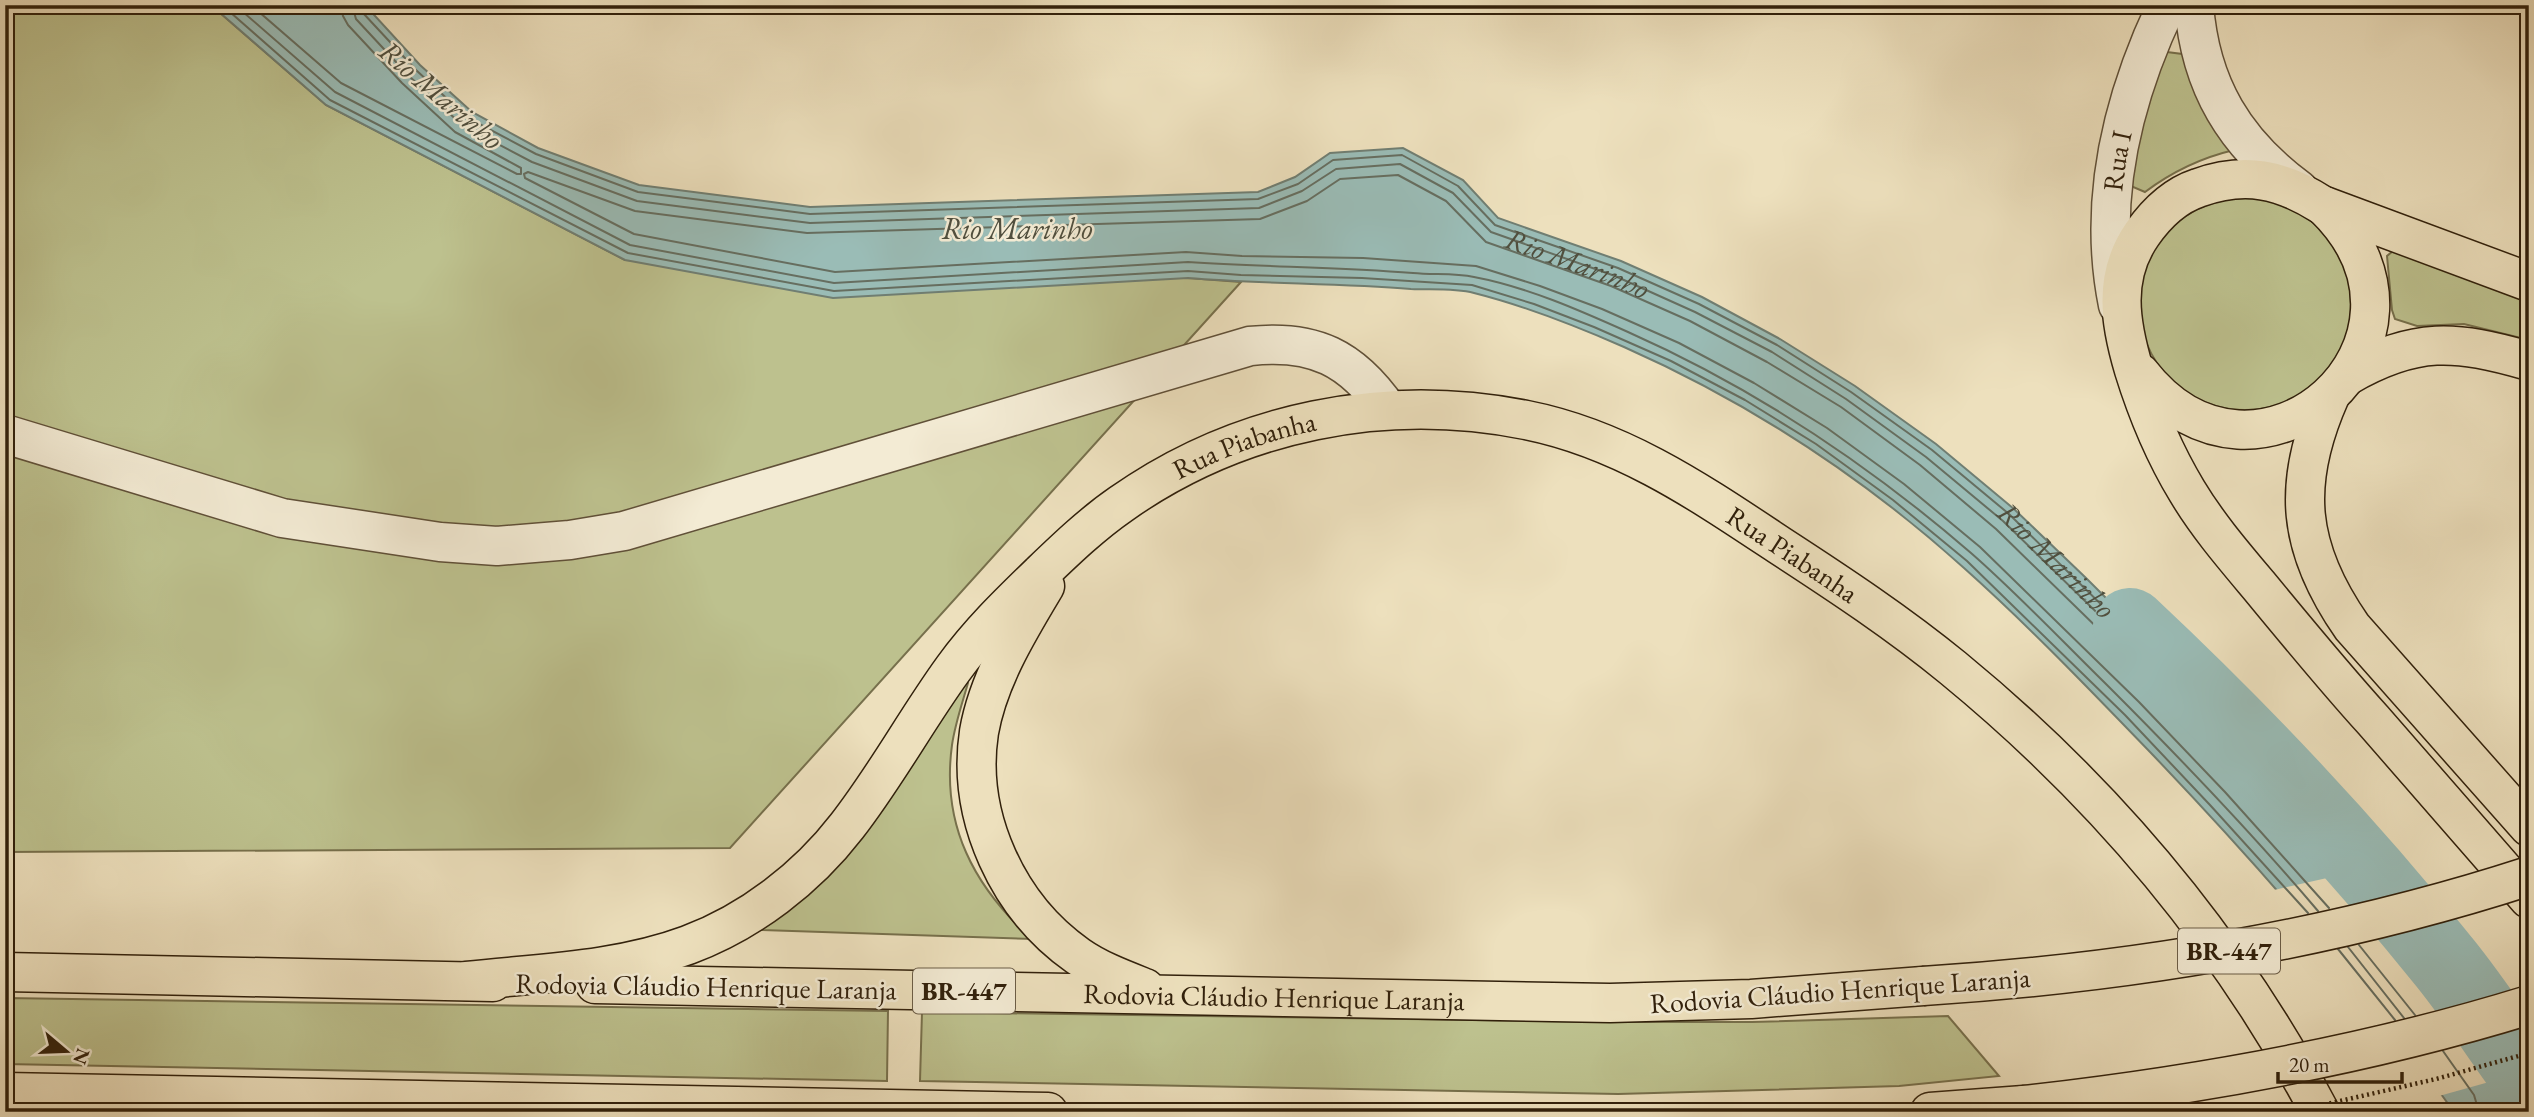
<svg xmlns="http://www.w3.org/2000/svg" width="2534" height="1117" font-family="'EB Garamond',serif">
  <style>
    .green { fill: #bdc18e; stroke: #77704c; stroke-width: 2 }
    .water { fill: #9abcb6; stroke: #707e72; stroke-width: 2 }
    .pier { fill: #ede0bd }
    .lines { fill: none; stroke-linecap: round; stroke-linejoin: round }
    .shore { stroke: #666e60; stroke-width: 2 }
    .river { stroke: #9abcb6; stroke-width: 74 }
    .minor-casing { stroke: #605038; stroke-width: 41 }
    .major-casing { stroke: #31200b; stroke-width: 41 }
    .minor { stroke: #f3ebd4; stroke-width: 38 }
    .major { stroke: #ede0bd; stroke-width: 38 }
    .major-bridge-casing { stroke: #31200b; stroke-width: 41; stroke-linecap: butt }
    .path-bridge { stroke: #31200b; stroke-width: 4.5; stroke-dasharray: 2 3.5; stroke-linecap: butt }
    .major-bridge { stroke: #ede0bd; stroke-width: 38 }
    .labels { text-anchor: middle; stroke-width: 5; stroke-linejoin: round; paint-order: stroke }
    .shield { fill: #f3ebd4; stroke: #6b5d47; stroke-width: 2 }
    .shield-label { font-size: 26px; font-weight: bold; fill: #31200b }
    .street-label { font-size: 28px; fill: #31200b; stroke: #f3ebd4 }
    .water-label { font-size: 30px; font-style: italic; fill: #504f3e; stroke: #f3ebd4 }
  </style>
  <rect width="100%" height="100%" fill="#ede0bd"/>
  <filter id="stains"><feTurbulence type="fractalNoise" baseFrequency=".00286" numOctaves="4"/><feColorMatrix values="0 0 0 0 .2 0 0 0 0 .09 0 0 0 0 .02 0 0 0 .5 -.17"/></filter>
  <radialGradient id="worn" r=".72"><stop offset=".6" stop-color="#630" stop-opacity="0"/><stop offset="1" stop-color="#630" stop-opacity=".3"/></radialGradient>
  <!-- green -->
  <g class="green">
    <path d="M5 5H211L326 105 625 260 1188 278 1241 282 730 848 5 852Z"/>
    <path d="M2159 51 2190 55 2234 150C2200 158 2173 171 2145 192L2126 184Z"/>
    <circle cx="2245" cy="304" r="106"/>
    <path d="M2393 251 2529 302V340L2464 324 2417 326 2395 319 2392 310 2387 256Z"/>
    <path d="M962 680 968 683C962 704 955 724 952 745 941 825 974 887 1032 939L761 930 796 904Z"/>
    <path d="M5 998 888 1011 887 1081 5 1064Z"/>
    <path d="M922 1012 1610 1022H1752L1948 1016 1999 1076 1899 1086 1618 1094 920 1081Z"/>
  </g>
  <!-- water -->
  <path class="water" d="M211 5H365L420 65 472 112 538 148 639 185 810 207 1258 192 1295 177 1330 153 1403 148 1463 180 1498 218 1621 261 1702 297 1780 339 1855 386 1936 444 2014 509 2086 578 2174 666 2348 851 2430 951 2529 1083V1112H2454C2363 984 2259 866 2151 753 2090 690 2029 626 1964 568 1863 477 1748 402 1624 347 1576 326 1526 306 1474 293 1454 288 1431 290 1411 289 1336 283 1262 284 1188 278L833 298 625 260 326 105Z"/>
  <!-- pier -->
  <path class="pier" d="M2367 869 2433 948 2525 1072 2439 1096 2367 1001 2274 890Z"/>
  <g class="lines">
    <!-- shore -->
    <g class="shore">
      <path d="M222 5 330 100 628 253 834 291 1188 271 1241 275 1362 278 1472 285 1534 304 1594 327 1671 361 1745 400 1816 444 1893 500 1967 561 2125 715 2210 805 2308 913"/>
      <path d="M235 5 335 92 630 245 834 283 1188 262C1263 267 1338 267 1413 273 1433 275 1454 273 1474 277 1527 287 1579 310 1628 332 1754 388 1867 463 1971 553 2019 595 2063 642 2108 686 2180 758 2252 833 2318 911"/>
      <path d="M251 5 341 83 517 174H521V168L455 132 402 83 348 25 343 16 341 5"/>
      <path id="s1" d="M352 5 356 19 409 76 462 125 532 162 637 201 810 223 1259 208 1302 191 1336 169 1400 164 1453 193 1491 232 1615 276 1695 312 1772 352 1846 399 1926 457 2003 521 2163 677 2250 767 2368 900"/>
      <path id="s2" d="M361 5 363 13 416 70 468 118 536 154 638 192 810 214 1258 199 1298 184 1333 160 1402 155 1458 186 1495 225 1618 268 1699 304 1777 345 1851 392 1932 450 2009 514 2169 671 2256 761 2343 856 2377 897"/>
      <path d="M2329 908 2225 792 2139 702 1980 547 1904 484 1827 428 1754 383 1679 343 1602 309 1540 286 1476 266 1363 258 1242 256 1186 252 835 272 634 234 525 178 524 174 528 172 635 211 807 233 1260 219 1307 201 1340 179 1398 175 1446 201 1486 242 1611 286 1690 321 1767 362 1841 407 1920 465 1996 529 2156 685 2242 775 2356 902"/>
      <path d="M2407 933 2461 1003"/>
      <path d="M2397 936 2452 1005"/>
      <path d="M2386 939 2441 1008"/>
      <path d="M2359 945 2415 1015"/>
      <path d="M2348 947 2404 1018"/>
      <path d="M2338 949 2395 1020"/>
      <path d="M2480 1041 2514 1090 2521 1094 2529 1095"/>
      <path d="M2469 1044 2507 1097 2516 1103 2529 1106"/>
      <path d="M2443 1051 2474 1095 2479 1112"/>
    </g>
    <!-- river -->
    <path class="river" d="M2130 625C2242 730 2349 843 2445 963 2475 1000 2501 1041 2529 1079"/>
    <!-- minor casing -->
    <g class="minor-casing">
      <g id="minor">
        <path d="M2194 5C2200 86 2235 143 2299 190"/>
        <path id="s3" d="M2118 305C2097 201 2122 99 2167 5"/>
        <path d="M5 434 282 518 440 542 497 546 570 540 624 531 1250 346C1314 339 1352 358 1388 410"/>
      </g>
    </g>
    <!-- major casing -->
    <g class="major-casing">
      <g id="major">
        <path d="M2529 282 2322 205C2281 179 2245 171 2198 188 2174 196 2156 214 2142 234 2112 277 2120 323 2134 370 2147 412 2164 453 2187 491 2208 526 2234 556 2260 587 2297 632 2334 677 2373 720 2425 780 2477 840 2529 899"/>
        <path d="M2140 373C2258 524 2462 340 2324 206"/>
        <path d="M2347 376C2416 336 2455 340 2529 361"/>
        <path d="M2330 396C2291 484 2297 548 2352 627L2529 827"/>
        <path d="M1045 586C1018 631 988 680 979 732 966 817 1008 907 1078 956 1098 970 1122 979 1145 988"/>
        <path d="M5 972 493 982"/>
        <path id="s4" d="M467 981C540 973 618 971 688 945 750 922 807 878 847 826 886 776 916 720 953 669 979 633 1009 604 1041 573 1066 549 1092 524 1121 504 1239 421 1385 392 1526 420 1622 439 1699 492 1779 545 1839 584 1898 623 1953 668 2103 791 2229 940 2320 1112"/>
        <path id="s5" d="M595 984 1610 1003 1751 999 1923 986"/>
        <path d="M5 1092 1048 1112"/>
        <path d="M1930 1112 2024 1105"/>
      </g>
    </g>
    <!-- minor -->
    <use href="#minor" class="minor"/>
    <!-- major -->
    <use href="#major" class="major"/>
    <!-- major-bridge casing -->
    <g class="major-bridge-casing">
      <g id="major-bridge">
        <path d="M1923 986C2129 973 2332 940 2529 876"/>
        <path d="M2024 1105C2195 1086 2364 1056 2529 1005"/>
      </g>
    </g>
    <!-- path-bridge -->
    <path class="path-bridge" d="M2292 1112 2436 1079 2529 1053"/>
    <!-- major-bridge -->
    <use href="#major-bridge" class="major-bridge"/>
  </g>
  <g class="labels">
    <!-- shield labels -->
    <g class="shield">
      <rect x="2178" y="928.5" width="102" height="45" rx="5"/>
      <rect x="913" y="968.5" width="102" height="45" rx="5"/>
    </g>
    <g class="shield-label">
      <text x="2229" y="960">BR-447</text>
      <text x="964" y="1000">BR-447</text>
    </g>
    <!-- street labels -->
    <g class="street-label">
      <text dy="10" stroke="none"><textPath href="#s3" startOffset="145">Rua I</textPath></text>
      <text dy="10" stroke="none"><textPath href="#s4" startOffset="989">Rua Piabanha</textPath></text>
      <text dy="10" stroke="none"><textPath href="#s4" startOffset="1577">Rua Piabanha</textPath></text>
      <text transform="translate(706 986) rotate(1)" y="10">Rodovia Cláudio Henrique Laranja</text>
      <text transform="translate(1840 990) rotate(-4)" y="10">Rodovia Cláudio Henrique Laranja</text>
      <text dy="10" stroke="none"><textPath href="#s5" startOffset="679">Rodovia Cláudio Henrique Laranja</textPath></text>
    </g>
    <!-- water labels -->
    <g class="water-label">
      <text transform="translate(441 95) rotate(40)" y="10">Rio Marinho</text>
      <text x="1017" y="239">Rio Marinho</text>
      <text dy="10" stroke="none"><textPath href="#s1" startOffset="1337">Rio Marinho</textPath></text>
      <text dy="10" stroke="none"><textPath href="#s2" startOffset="1897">Rio Marinho</textPath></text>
    </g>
  </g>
  <!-- margin -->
  <rect width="2534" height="1117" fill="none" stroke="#ede0bd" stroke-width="28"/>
  <rect x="7" y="7" width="2520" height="1103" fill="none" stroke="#31200b" stroke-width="3.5"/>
  <rect x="14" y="14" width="2506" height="1089" fill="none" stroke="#31200b" stroke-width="2"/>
  <!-- north arrow -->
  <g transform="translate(66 1051) rotate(109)" stroke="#f3ebd4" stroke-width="5" paint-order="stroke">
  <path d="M0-5L12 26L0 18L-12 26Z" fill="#31200b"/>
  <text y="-10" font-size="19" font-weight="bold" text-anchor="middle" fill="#31200b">N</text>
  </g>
  <!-- scale -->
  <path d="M2278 1072v10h124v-10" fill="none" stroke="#31200b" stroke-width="3.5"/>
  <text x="2289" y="1072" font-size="21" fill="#31200b" stroke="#f3ebd4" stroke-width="5" paint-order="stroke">20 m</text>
  <rect width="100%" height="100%" filter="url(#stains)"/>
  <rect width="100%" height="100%" fill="url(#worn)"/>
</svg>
